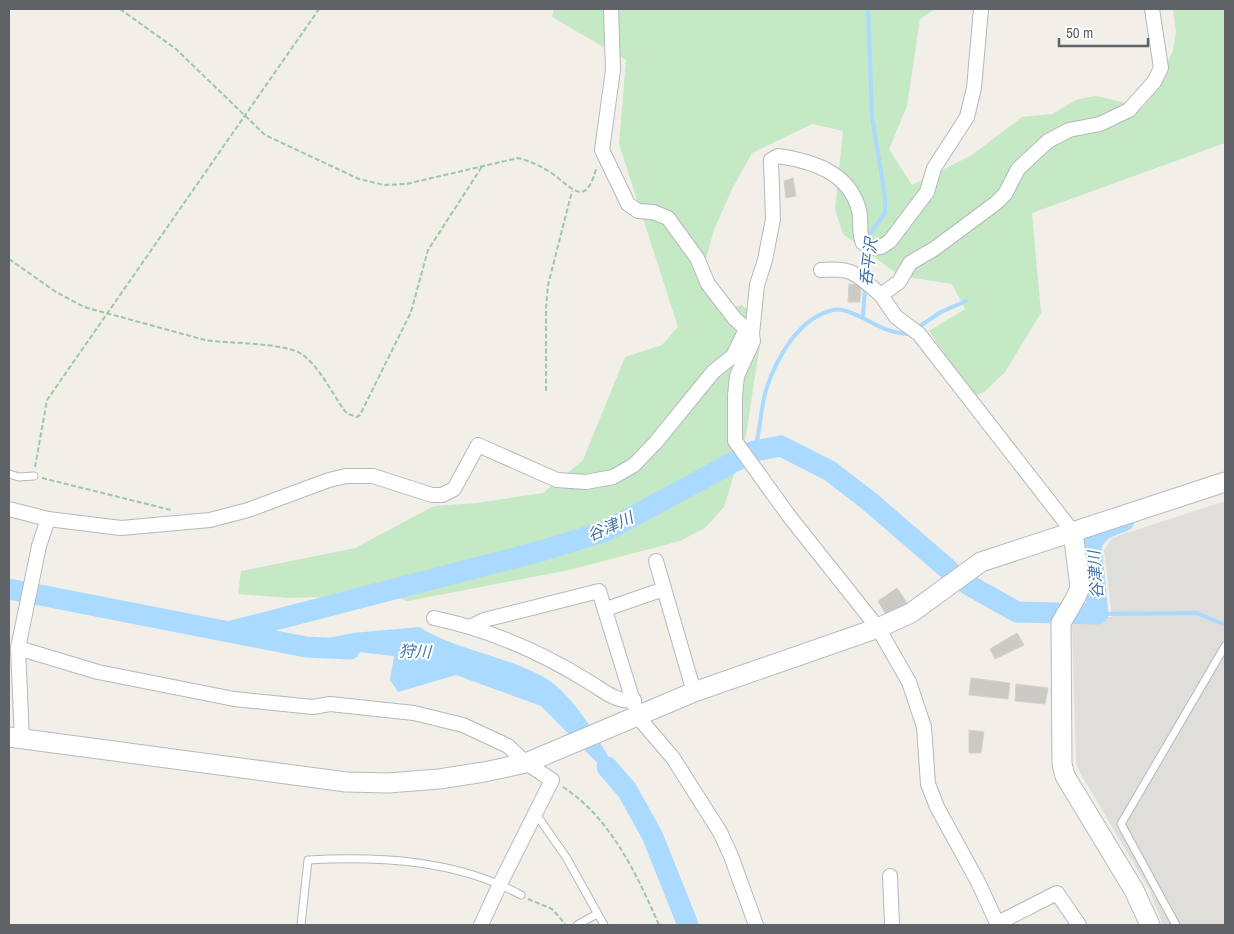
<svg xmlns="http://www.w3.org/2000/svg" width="1234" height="934" font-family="'Archivo Narrow','Noto Sans JP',sans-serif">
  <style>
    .industrial { fill: #e0deda }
    .green { fill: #c5e8c5 }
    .water { fill: #aadaff }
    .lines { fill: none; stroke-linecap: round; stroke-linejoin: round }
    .stream { stroke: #aadaff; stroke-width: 4 }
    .river { stroke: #aadaff; stroke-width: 21 }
    .building { fill: #cccac5; stroke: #d6d1c6 }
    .lane-casing { stroke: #b5b8bc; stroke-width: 9 }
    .street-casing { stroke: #b5b8bc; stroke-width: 16 }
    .secondary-casing { stroke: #b6babf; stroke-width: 21 }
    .path { stroke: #9cc7a9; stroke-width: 2; stroke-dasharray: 5 2.5; stroke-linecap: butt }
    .lane { stroke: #fff; stroke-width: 7 }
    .street { stroke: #fff; stroke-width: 14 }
    .secondary { stroke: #fff; stroke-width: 19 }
    .labels { text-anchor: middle; stroke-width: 4; stroke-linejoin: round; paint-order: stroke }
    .water-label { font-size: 16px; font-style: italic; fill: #4174aa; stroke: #fff }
  </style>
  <rect width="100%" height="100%" fill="#f1efe8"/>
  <!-- industrial -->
  <path class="industrial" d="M1225 501V925H1163L1149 889 1079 771 1076 762 1072 623 1082 618 1112 617 1104 550 1112 538Z"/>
  <!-- green -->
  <path class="green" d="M554 9H935L920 19 907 106 889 149 912 185 972 155 1022 117 1052 114 1078 99 1096 96 1144 107 1173 51 1176 32 1173 9H1225V143L1032 213 1041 313 1005 372 984 392 973 397 929 331 965 309 952 284 900 276 843 234 835 209 843 131 812 124 752 153 732 189 714 230 699 283 721 311 742 305 750 312 757 327 760 344 746 435 724 507 705 528 680 541 569 570 408 601 386 595 288 598 238 594 241 571 355 548 434 506 477 503 543 493 583 460 625 357 662 345 678 327 619 144 626 60 552 17Z"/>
  <!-- water -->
  <path class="water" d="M419 627C456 650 502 655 540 675 579 694 610 761 631 797L541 706 456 675 398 692 390 680 394 656 295 645 353 633Z"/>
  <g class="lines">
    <!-- stream -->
    <g class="stream">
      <path d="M868 9 872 116 885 197V213L869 235 868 243"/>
      <path d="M866 278 868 250"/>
      <path d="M863 318C878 326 892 334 910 334"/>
      <path d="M920 326 941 312 966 301"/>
      <path d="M754 451C761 431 760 410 766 390 776 359 798 318 833 310 843 308 854 314 863 318L865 287"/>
      <path d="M1098 614 1197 613 1223 624"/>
    </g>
    <!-- river -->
    <g class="river">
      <path d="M967 584 1017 612 1098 614 1091 545C1098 529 1109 526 1124 521"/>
      <path d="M9 589 306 647 350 649"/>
      <path d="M232 631 541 551 606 531 754 451 781 446 830 471 869 501 949 570"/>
      <path d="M607 767 627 790 652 835 688 925"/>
    </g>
  </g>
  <!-- building -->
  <g class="building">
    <path d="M793 178 796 196 786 198 784 181Z"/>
    <path d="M849 284 861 285 860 302H848Z"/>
    <path d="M897 588 907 603 886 615 878 601Z"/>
    <path d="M1017 633 1024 645 995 659 990 649Z"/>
    <path d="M971 678 1010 683 1008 699 969 695Z"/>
    <path d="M1016 684 1048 688 1045 704 1015 701Z"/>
    <path d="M969 730 984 732 981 753H969Z"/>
  </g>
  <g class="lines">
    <!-- lane casing -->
    <g class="lane-casing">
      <g id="lane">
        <path d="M9 474 19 477 34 476"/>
        <path d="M536 814 566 857 604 925"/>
        <path d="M301 925 308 860C380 856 457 860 521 895"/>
        <path d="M577 925 597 914"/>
        <path d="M1176 925 1121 824 1225 646"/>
      </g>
    </g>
    <!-- street casing -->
    <g class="street-casing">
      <g id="street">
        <path d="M611 9 613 70 602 150 628 204 638 211 653 212 668 218 697 258 708 284 735 319 752 334 753 341 737 376 735 396V441L789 516 878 628 909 682 924 727 928 784 937 807 978 882 998 925"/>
        <path d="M821 270C854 267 857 275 881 295"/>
        <path d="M752 334 757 285 765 260 773 219 771 160 778 156C812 161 849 172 859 210 862 221 858 232 863 243L872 248 881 247 890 241 927 192 934 168 967 117 974 88 981 9"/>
        <path d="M9 509 48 519 121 528 210 520 248 510 329 480 346 476H373L432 495H442L454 489 478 445 557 480 586 482 613 477 634 465 656 442 713 372 733 356 747 327"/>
        <path d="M1073 532 919 334 896 317 881 295 899 282 910 263 934 249 996 203 1005 194 1018 169 1048 141 1069 130 1100 124 1129 110 1154 82 1161 68 1152 9"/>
        <path d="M656 561 694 692"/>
        <path d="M606 609 664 589"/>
        <path d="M434 618C491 630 541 652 589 682 604 691 617 703 634 700"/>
        <path d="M472 626 484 620 599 591 638 717 673 758 720 832 731 856 756 925"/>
        <path d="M18 648 98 672 234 699 313 707 330 704 414 713 463 725 508 746 526 763 552 780 500 884 481 925"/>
        <path d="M22 740 18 648 39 546 48 519"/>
        <path d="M890 876 892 925"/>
        <path d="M998 923 1057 893 1079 925"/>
      </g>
    </g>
    <!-- secondary casing -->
    <g class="secondary-casing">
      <g id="secondary">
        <path d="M1073 532 1080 587C1077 599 1067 611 1061 623L1062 764 1065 776 1134 890 1150 925"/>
        <path d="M9 737 346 782 388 783 439 779 484 772 526 763 694 692 878 628 911 613 981 562 1225 482"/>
      </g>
    </g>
    <!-- path -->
    <g class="path">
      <path d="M120 9 176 49 265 135 359 179 384 185 406 184 518 158C530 161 540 166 550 172 571 186 585 210 596 169"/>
      <path d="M9 259 56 292 84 307 205 340C229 344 286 342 303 355 320 368 332 393 344 410L348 414 357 417 360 415 411 312 428 250 483 165"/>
      <path d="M546 391V308L548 285 572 191"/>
      <path d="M35 467 47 400 319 9"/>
      <path d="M42 478 171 510"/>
      <path d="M563 787C611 818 637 875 659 925"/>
      <path d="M528 899 552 909 566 925"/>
    </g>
    <!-- lane -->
    <use href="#lane" class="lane"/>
    <!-- street -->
    <use href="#street" class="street"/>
    <!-- secondary -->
    <use href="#secondary" class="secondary"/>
  </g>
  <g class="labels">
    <!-- water labels -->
    <g class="water-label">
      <text transform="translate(868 262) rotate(-83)" y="6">呑平沢</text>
      <text transform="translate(610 526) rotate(-24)" y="6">谷津川</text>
      <text transform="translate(1095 575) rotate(-94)" y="6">谷津川</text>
      <text transform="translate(415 651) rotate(2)" y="6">狩川</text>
    </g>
  </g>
  <!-- border -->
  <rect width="1234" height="934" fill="none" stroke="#5f6368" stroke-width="20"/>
  <!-- scale -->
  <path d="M1059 38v8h89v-8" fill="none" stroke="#5f6368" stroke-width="2.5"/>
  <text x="1066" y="38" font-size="15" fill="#5f6368" stroke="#ffffff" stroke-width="4" paint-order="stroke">50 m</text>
</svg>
